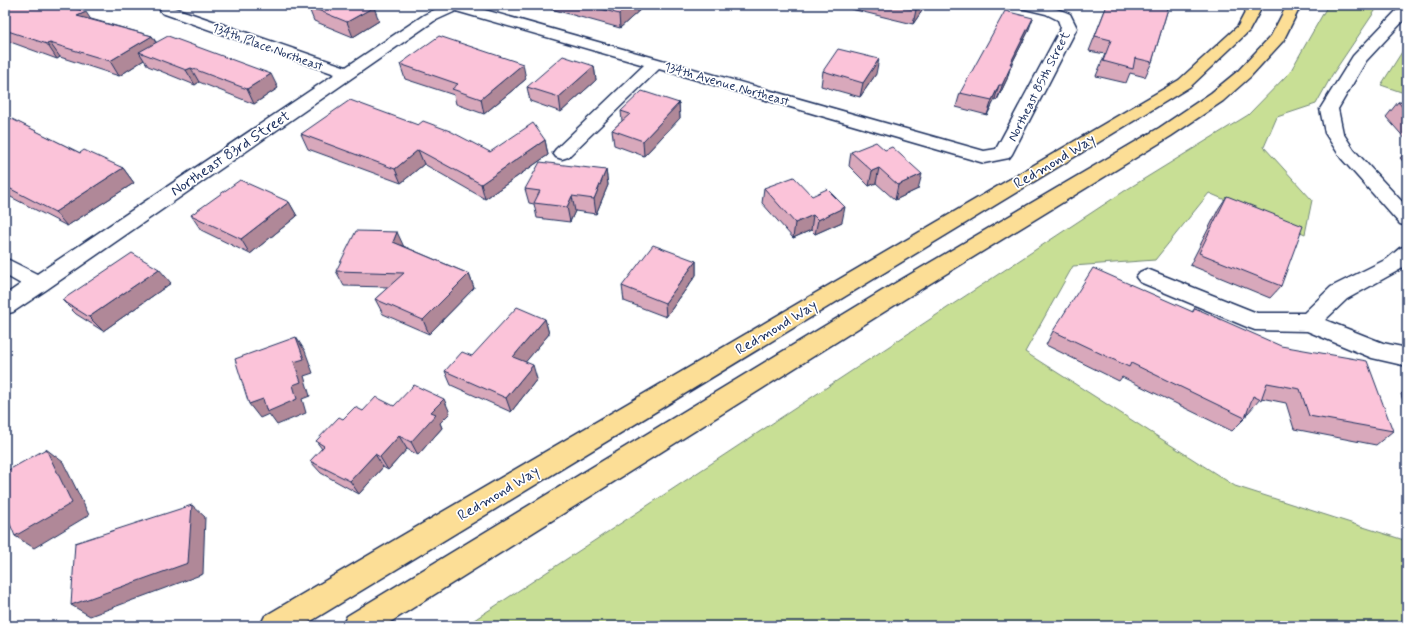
<svg xmlns="http://www.w3.org/2000/svg" width="1412" height="631" font-family="Mynerve,sans-serif">
  <style>
    .green { fill: #c8df95; stroke: #72877a }
    .lines { fill: none; stroke-linecap: round; stroke-linejoin: round }
    .minor-casing { stroke: #1b2f5e; stroke-width: 3 }
    .major-casing { stroke: #1b2f5e; stroke-width: 3 }
    .minor { fill: #fff; fill-rule: evenodd }
    .major { fill: #fcde96; fill-rule: evenodd }
    .wall { fill: #d8a8bb; stroke: #1b2f5e }
    .shaded-wall { fill: #b08898; stroke: #1b2f5e }
    .building { fill: #fbc3d9; stroke: #1b2f5e }
    .labels { text-anchor: middle; stroke-width: 3.5; stroke-linejoin: round; paint-order: stroke }
    .far-street-label { font-size: 13px; fill: #1b2f5e; stroke: #fff }
    .street-label { font-size: 15px; fill: #1b2f5e; stroke: #fff }
  </style>
  <rect width="100%" height="100%" fill="#fff"/>
  <filter id="ink" filterUnits="userSpaceOnUse"><feTurbulence type="fractalNoise" baseFrequency=".025" numOctaves="2"/><feDisplacementMap in="SourceGraphic" scale="8" xChannelSelector="R" yChannelSelector="G"/><feConvolveMatrix kernelMatrix="1 2 1 2 8 2 1 2 1" color-interpolation-filters="sRGB"/></filter>
  <g filter="url(#ink)">
    <!-- green -->
    <g class="green">
      <path d="M1328 5H1389L1377 8 1332 75 1316 104 1277 117 1264 147 1312 200 1305 234 1209 193 1155 260 1073 266 1025 352 1235 486 1407 541V626H465L1126 190 1248 115 1290 72Z"/>
      <path d="M1407 44V94L1381 85Z"/>
    </g>
    <g class="lines">
      <!-- minor casing -->
      <g class="minor-casing">
        <g id="minor">
          <path d="M444 5H467L984 151 996 149 1061 28 1058 20 1046 14 1021 8 1019 5C1038 5 1052 6 1070 14L1077 28 1012 154 1009 158 984 163 659 69 568 157 562 159 556 157 553 153 556 149 644 65 456 11 434 21 46 290 13 312 5 314V295L21 284 5 275V258L37 274 335 74 162 13 160 10 162 7H172L346 67 424 15Z"/>
          <path d="M1407 9V17L1366 61 1338 109 1343 133 1354 150 1407 207V226L1400 224 1341 158 1325 133 1320 109 1353 56 1396 11Z"/>
          <path d="M1407 246V264L1401 269 1347 299 1325 320 1383 343 1407 348V366L1372 358 1307 331 1255 330 1247 327 1140 282 1136 277 1140 272 1147 269 1257 313H1304L1331 287 1387 259 1400 248Z"/>
        </g>
      </g>
      <!-- major casing -->
      <g class="major-casing">
        <g id="major">
          <path d="M1249 5H1263L1249 31 1191 86 303 626H260L265 616 1179 80 1238 26Z"/>
          <path d="M1287 5H1301L1283 41 1250 77 1223 101 1171 136 903 300 384 626H342L347 616 887 288 1159 128 1211 93 1238 71 1271 36Z"/>
        </g>
      </g>
      <!-- minor -->
      <use href="#minor" class="minor"/>
      <!-- major -->
      <use href="#major" class="major"/>
    </g>
    <!-- wall -->
    <g class="wall">
      <path d="M5 5 91 19 152 36 156 42 278 88 254 104 199 82 195 85 148 66 144 60 119 76 60 57 57 59 5 40Z"/>
      <path d="M551 5H642V8L620 28 551 9Z"/>
      <path d="M852 5H926L913 24 851 9Z"/>
      <path d="M1107 5H1169L1152 62 1145 77 1130 73 1126 83 1096 76 1105 54 1089 51Z"/>
      <path d="M308 6 379 21 353 37 314 21Z"/>
      <path d="M1028 32 1011 65 1007 79 997 100 995 99 987 115 956 107 960 93Z"/>
      <path d="M400 64 526 79 484 114 456 104 454 95 405 79Z"/>
      <path d="M594 66 596 80 561 112 530 101 527 87Z"/>
      <path d="M823 71 876 74 860 97 821 86Z"/>
      <path d="M1398 102 1407 103V141L1386 117Z"/>
      <path d="M679 103 680 118 644 156 614 145 612 130 622 121 621 111Z"/>
      <path d="M5 116 80 153 123 168 134 183 67 226 5 194Z"/>
      <path d="M301 134 490 152 545 140 548 155 485 199 424 164 401 183 308 149Z"/>
      <path d="M1407 150V166L1400 158Z"/>
      <path d="M851 152 918 189 895 200 876 183 869 186 849 166Z"/>
      <path d="M606 170 608 185 596 214 575 211 570 222 537 218 534 204 529 203 525 189Z"/>
      <path d="M764 188 812 196 842 222 815 234 811 230 793 238 762 203Z"/>
      <path d="M1227 196 1281 286 1270 298 1190 265 1219 208Z"/>
      <path d="M289 202 297 216 250 254 201 230 191 215Z"/>
      <path d="M403 246 469 274 474 288 429 334 383 314 375 299 389 287 344 286 336 271Z"/>
      <path d="M696 261V275L666 317 624 301 622 286Z"/>
      <path d="M171 283 103 331 76 314 62 300Z"/>
      <path d="M1195 308 1393 431 1376 445 1294 429 1286 403 1261 398 1248 413H1247L1245 418 1232 431 1122 377 1119 381 1046 345 1053 331 1192 312Z"/>
      <path d="M545 319 549 334 525 362 537 379 511 412 451 385 445 371 472 356Z"/>
      <path d="M1407 389V417L1401 394Z"/>
      <path d="M394 406 450 413 440 423 442 428 418 455 407 449 388 470 383 467 359 494 321 473 310 461 322 449 316 441 343 419 363 411Z"/>
    </g>
    <!-- shaded-wall -->
    <g class="shaded-wall">
      <path d="M629 5H642V8L620 28 619 14Z"/>
      <path d="M919 5H926L913 24 916 10Z"/>
      <path d="M374 7 379 21 353 37 347 22Z"/>
      <path d="M86 12 95 26 77 16Z"/>
      <path d="M1033 18 1028 32 1011 65 1007 79 997 100 1010 64Z"/>
      <path d="M152 36 160 50 139 52 144 60 119 76 110 61Z"/>
      <path d="M50 43 60 57 57 59 47 44Z"/>
      <path d="M879 59 876 74 860 97 863 83Z"/>
      <path d="M523 64 526 79 484 114 481 99Z"/>
      <path d="M594 66 596 80 561 112 559 97Z"/>
      <path d="M191 68 199 82 195 85 186 70Z"/>
      <path d="M271 74 278 88 254 104 247 89Z"/>
      <path d="M999 85 995 99 987 115 992 100Z"/>
      <path d="M679 103 680 118 644 156 643 141Z"/>
      <path d="M545 140 548 155 485 199 481 184Z"/>
      <path d="M418 150 424 164 401 183 395 169Z"/>
      <path d="M123 168 134 183 67 226 55 212Z"/>
      <path d="M879 168 876 183 869 186 872 171Z"/>
      <path d="M606 170 608 185 596 214 594 199Z"/>
      <path d="M922 174 918 189 895 200 898 185Z"/>
      <path d="M572 196 575 211 570 222 567 207Z"/>
      <path d="M289 202 297 216 250 254 241 239Z"/>
      <path d="M845 207 842 222 815 234 818 220Z"/>
      <path d="M813 215 811 230 793 238 795 223Z"/>
      <path d="M397 232 404 247 393 242Z"/>
      <path d="M696 261V275L666 317 665 303Z"/>
      <path d="M159 269 171 283 103 331 89 317Z"/>
      <path d="M469 274 474 288 429 334 423 320Z"/>
      <path d="M545 319 549 334 518 371 513 357Z"/>
      <path d="M296 337 305 351 313 373 304 376 310 396 302 399 306 413 277 425 269 414 260 418 249 404 293 385Z"/>
      <path d="M533 365 537 379 511 412 506 398Z"/>
      <path d="M444 399 450 413 440 423 442 428 418 455 411 442 431 412Z"/>
      <path d="M399 436 407 449 388 470 380 457Z"/>
      <path d="M46 449 63 462 89 515 34 548 15 536Z"/>
      <path d="M375 454 383 467 359 494 350 481Z"/>
      <path d="M192 505 205 517 203 574 90 616 71 605Z"/>
    </g>
    <!-- building -->
    <g class="building">
      <path d="M5 5H66L86 12 77 16 152 36 110 61 50 43 47 44 5 30Z"/>
      <path d="M311 5H368L374 7 347 22 308 6Z"/>
      <path d="M587 5H629L619 14Z"/>
      <path d="M894 5H919L916 10Z"/>
      <path d="M1107 5H1169L1152 62 1135 58 1133 69 1103 61 1111 40 1095 36Z"/>
      <path d="M1005 11 1033 18 1010 64H1012L1002 85H999L992 100 960 93Z"/>
      <path d="M168 36 271 74 247 89 191 68 186 70 139 52Z"/>
      <path d="M439 36 523 64 481 99 452 89 458 84 400 64Z"/>
      <path d="M838 49 879 59 863 83 823 71Z"/>
      <path d="M563 56 594 66 559 97 527 87Z"/>
      <path d="M642 91 679 103 643 141 612 130 630 114 621 111Z"/>
      <path d="M350 100 418 125 423 121 450 131 490 152 533 123 545 140 481 184 418 150 395 169 301 134Z"/>
      <path d="M1398 102 1407 103V112Z"/>
      <path d="M5 116 12 119 80 153 84 150 123 168 55 212 5 186Z"/>
      <path d="M876 142 885 150 892 147 922 174 898 185 879 168 872 171 851 152Z"/>
      <path d="M540 162 606 170 594 199 572 196 567 207 534 203 540 191 525 189Z"/>
      <path d="M794 177 812 196 827 189 845 207 818 220 813 215 795 223 764 188Z"/>
      <path d="M240 180 289 202 241 239 191 215Z"/>
      <path d="M1227 196 1303 226 1281 286 1199 253Z"/>
      <path d="M356 231 397 232 393 242 469 274 423 320 375 299 404 273 336 271Z"/>
      <path d="M653 245 696 261 665 303 622 286Z"/>
      <path d="M132 253 159 269 89 317 62 300Z"/>
      <path d="M1093 268 1193 312 1195 308 1281 346 1367 361 1393 431 1309 416 1300 389 1267 383 1261 400 1253 396 1245 418 1131 363 1129 367 1053 331Z"/>
      <path d="M517 307 545 319 513 357 533 365 506 398 445 371 462 352 472 356Z"/>
      <path d="M296 337 304 359 294 362 301 382 293 385 297 399 267 412 263 399 249 404 235 359Z"/>
      <path d="M414 385 444 399 431 412 436 414 411 442 399 436 380 457 375 454 350 481 310 461 324 446 316 441 339 417 343 419 355 407 363 411 376 397 394 406Z"/>
      <path d="M46 449 72 503 15 536 5 512V472Z"/>
      <path d="M192 505 188 563 71 605 75 543Z"/>
    </g>
  </g>
  <g class="labels">
    <!-- far-street labels -->
    <g class="far-street-label">
      <text transform="translate(268 46) rotate(20)" y="5">134th Place Northeast</text>
      <text transform="translate(727 83) rotate(16)" y="5">134th Avenue Northeast</text>
      <text transform="translate(1038 86) rotate(-63)" y="5">Northeast 85th Street</text>
    </g>
    <!-- street labels -->
    <g class="street-label">
      <text transform="translate(230 153) rotate(-34)" y="5">Northeast 83rd Street</text>
      <text transform="translate(1054 161) rotate(-31)" y="5">Redmond Way</text>
      <text transform="translate(776 327) rotate(-31)" y="5">Redmond Way</text>
      <text transform="translate(498 493) rotate(-31)" y="5">Redmond Way</text>
    </g>
  </g>
  <!-- margin -->
  <rect width="1412" height="631" fill="none" stroke="#fff" stroke-width="20"/>
  <rect x="10" y="10" width="1392" height="611" fill="none" stroke="#1b2f5e" stroke-width="1.5" filter="url(#ink)"/>
</svg>
